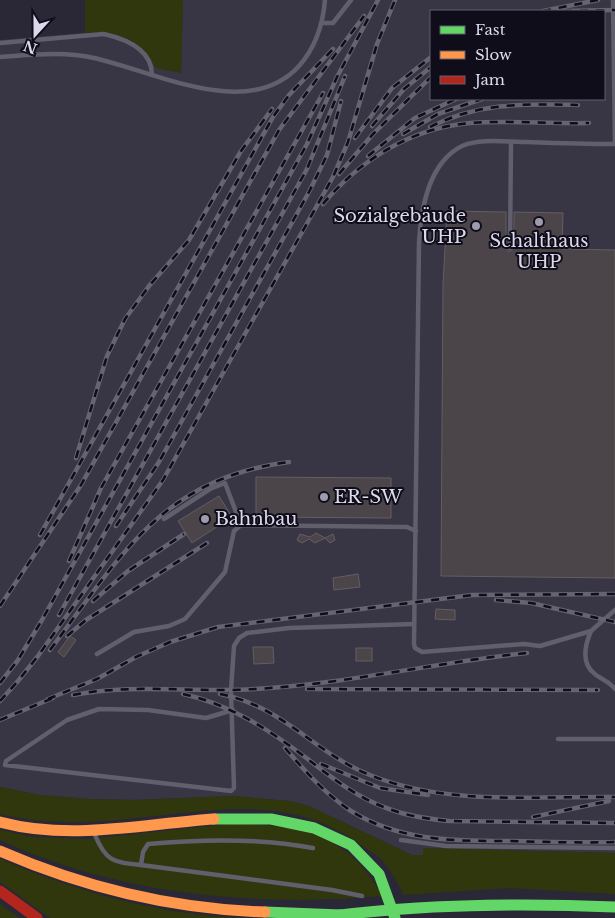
<svg xmlns="http://www.w3.org/2000/svg" width="615" height="918" font-family="'Libre Baskerville',serif">
  <style>
    .industrial { fill: #383545; fill-rule: evenodd }
    .green { fill: #31370d }
    .building { fill: #4b4448; stroke: #655e61 }
    .lines { fill: none; stroke-linecap: round; stroke-linejoin: round }
    .lane { stroke: #615f6c; stroke-width: 4.5 }
    .fast { stroke: #63d668; stroke-width: 11 }
    .slow { stroke: #ff974d; stroke-width: 11 }
    .jam { stroke: #b3261e; stroke-width: 11 }
    .rail-casing { stroke: #666470; stroke-width: 4.5 }
    .rail { stroke: #0f0d19; stroke-width: 2.5; stroke-dasharray: 8; stroke-linecap: butt }
    .poi-dot { fill: #9d9bac; stroke: #0f0d19; stroke-width: 2 }
    .labels { text-anchor: middle; stroke-width: 4; stroke-linejoin: round; paint-order: stroke }
    .poi-label { font-size: 18px; fill: #dbd9eb; stroke: #0f0d19; text-anchor: start }
  </style>
  <rect width="100%" height="100%" fill="#2a2837"/>
  <!-- industrial -->
  <path class="industrial" d="M183 0H615V853L423 848V855H412L309 806 289 801 232 796 134 800 89 799 40 795 0 787V40L104 31 121 36 181 73ZM431 11H604V99H431Z"/>
  <!-- green -->
  <g class="green">
    <path d="M85 0H183L181 73 156 68C142 39 115 30 85 33Z"/>
    <path d="M0 787 40 795 89 799 134 800 232 796 289 801 309 806 412 855H423V848L615 853V894L508 888 404 895C398 884 391 870 382 860 375 853 365 848 357 842 291 796 219 809 144 817 97 823 46 825 0 814Z"/>
    <path d="M230 824C301 825 345 831 383 896 254 907 119 895 0 840V830L33 837 88 839Z"/>
    <path d="M0 859C77 892 160 915 244 918H50L0 882Z"/>
    <path d="M0 904 2 906 20 918H0Z"/>
  </g>
  <!-- building -->
  <g class="building">
    <path d="M447 211 506 212V248L509 252 514 248V212L563 213 562 249 615 250V578L441 576 443 285Z"/>
    <path d="M256 477 391 478V518L256 517Z"/>
    <path d="M219 496 232 517 192 543 178 521Z"/>
    <path d="M316 533 325 538 333 534 335 540 330 543 325 538 315 543 309 539 302 543 297 540 300 534 310 537Z"/>
    <path d="M358 574 360 587 334 590 333 578Z"/>
    <path d="M436 609 455 610V620L435 619Z"/>
    <path d="M70 636 76 640 64 657 58 652Z"/>
    <path d="M253 647H273L274 663 254 664Z"/>
    <rect x="356" y="648" width="16" height="13"/>
  </g>
  <g class="lines">
    <!-- lane -->
    <g class="lane">
      <path d="M613 0 615 144"/>
      <path d="M321 23H333L351 0"/>
      <path d="M0 43 104 34C126 39 152 49 152 75"/>
      <path d="M0 57C31 55 63 51 94 58 154 71 248 122 299 66 315 48 323 24 325 0"/>
      <path d="M614 144C584 144 555 143 526 142 507 142 480 138 462 146 428 163 421 209 419 242L414 644 415 648 422 652 524 644 540 646 591 631 615 610"/>
      <path d="M510 248 511 142"/>
      <path d="M164 519 210 489 225 483 241 525"/>
      <path d="M591 631C585 645 580 664 596 675 603 680 610 682 615 689"/>
      <path d="M97 654 134 632 169 626 185 619 225 572 234 531 241 525 407 527 416 531"/>
      <path d="M233 710 206 718 148 710 99 709 67 720 6 761 5 765 231 791 234 788 231 690 234 646 239 638 247 633 289 628 414 624"/>
      <path d="M558 739H615"/>
      <path d="M95 835C106 862 114 862 141 865L143 852 148 844C202 839 259 838 313 848"/>
      <path d="M401 840 446 846 615 848"/>
      <path d="M141 865 332 890 362 896"/>
    </g>
    <!-- fast -->
    <g class="fast">
      <path d="M214 819H271L314 828 351 845 379 874 395 918"/>
      <path d="M265 912 341 915"/>
      <path d="M332 916C426 904 520 903 615 907"/>
    </g>
    <!-- slow -->
    <g class="slow">
      <path d="M0 822C71 841 142 824 214 819"/>
      <path d="M0 851C85 888 173 909 265 912"/>
    </g>
    <!-- jam -->
    <path class="jam" d="M0 891 37 918"/>
    <!-- rail casing -->
    <g class="rail-casing">
      <g id="rail">
        <path d="M543 11 598 0"/>
        <path d="M564 11 615 10"/>
        <path d="M372 126 404 89 431 67"/>
        <path d="M430 127C480 102 524 104 578 105"/>
        <path d="M403 134 438 114 482 99"/>
        <path d="M355 138 392 88 431 57"/>
        <path d="M368 156 415 118 456 99"/>
        <path d="M339 174 373 134 431 77"/>
        <path d="M323 204C360 160 411 128 470 123 509 120 549 124 589 123"/>
        <path d="M76 458 107 356 125 319 149 286 189 240 241 151 272 109"/>
        <path d="M116 526 159 462 309 192 327 155 341 101"/>
        <path d="M40 535 273 117 289 95 333 49"/>
        <path d="M69 561 101 488 323 93"/>
        <path d="M496 600 531 603 615 622"/>
        <path d="M93 601 128 571 184 534"/>
        <path d="M0 606 81 485 279 130 364 16"/>
        <path d="M59 615 307 169 345 76"/>
        <path d="M67 636 86 620 207 543"/>
        <path d="M50 650C121 556 161 479 289 462"/>
        <path d="M0 683 18 660 42 620 307 144 337 77 378 0"/>
        <path d="M307 689 598 690"/>
        <path d="M183 694C229 704 268 729 305 757 331 777 357 798 389 809 408 816 428 819 449 821L615 823"/>
        <path d="M220 694C283 706 314 753 370 775 446 806 535 796 615 797"/>
        <path d="M73 695C133 683 195 693 255 689 347 684 437 662 527 653"/>
        <path d="M48 699 97 679 136 657 170 642 218 627 472 595 615 594"/>
        <path d="M0 701 18 681 38 656 163 480 333 177 348 142 377 44 395 0"/>
        <path d="M0 720 53 698"/>
        <path d="M285 748C305 771 325 794 351 811 401 842 456 841 512 841 547 842 581 843 615 842"/>
        <path d="M321 764 380 788 428 795"/>
        <path d="M533 817 609 801"/>
      </g>
    </g>
    <!-- rail -->
    <use href="#rail" class="rail"/>
  </g>
  <!-- markers -->
  <g class="poi-dot">
    <circle cx="539" cy="222" r="5"/>
    <circle cx="476" cy="226" r="5"/>
    <circle cx="324" cy="497" r="5"/>
    <circle cx="205" cy="519" r="5"/>
  </g>
  <g class="labels">
    <!-- poi labels -->
    <g class="poi-label">
      <text x="466" y="222" text-anchor="end">Sozialgebäude<tspan x="466" dy="21">UHP</tspan></text>
      <text x="539" y="247" text-anchor="middle">Schalthaus<tspan x="539" dy="21">UHP</tspan></text>
      <text x="334" y="503">ER-SW</text>
      <text x="215" y="525">Bahnbau</text>
    </g>
  </g>
  <!-- legend -->
  <rect x="430" y="10" width="175" height="90" fill="#0f0d19" stroke="#615f6d"/>
  <rect x="440" y="26" width="25" height="8" fill="#63d668" stroke="#615f6d"/>
  <text x="475" y="35" font-size="15" fill="#dbd9eb">Fast</text>
  <rect x="440" y="51" width="25" height="8" fill="#ff974d" stroke="#615f6d"/>
  <text x="475" y="60" font-size="15" fill="#dbd9eb">Slow</text>
  <rect x="440" y="76" width="25" height="8" fill="#b3261e" stroke="#615f6d"/>
  <text x="475" y="85" font-size="15" fill="#dbd9eb">Jam</text>
  <!-- north arrow -->
  <g transform="translate(35 35) rotate(201)" stroke="#0f0d19" stroke-width="4" paint-order="stroke">
  <path d="M0-4L9 19L0 12L-9 19Z" fill="#dbd9eb"/>
  <text y="-8" font-size="14" font-weight="bold" text-anchor="middle" fill="#dbd9eb">N</text>
  </g>
</svg>
